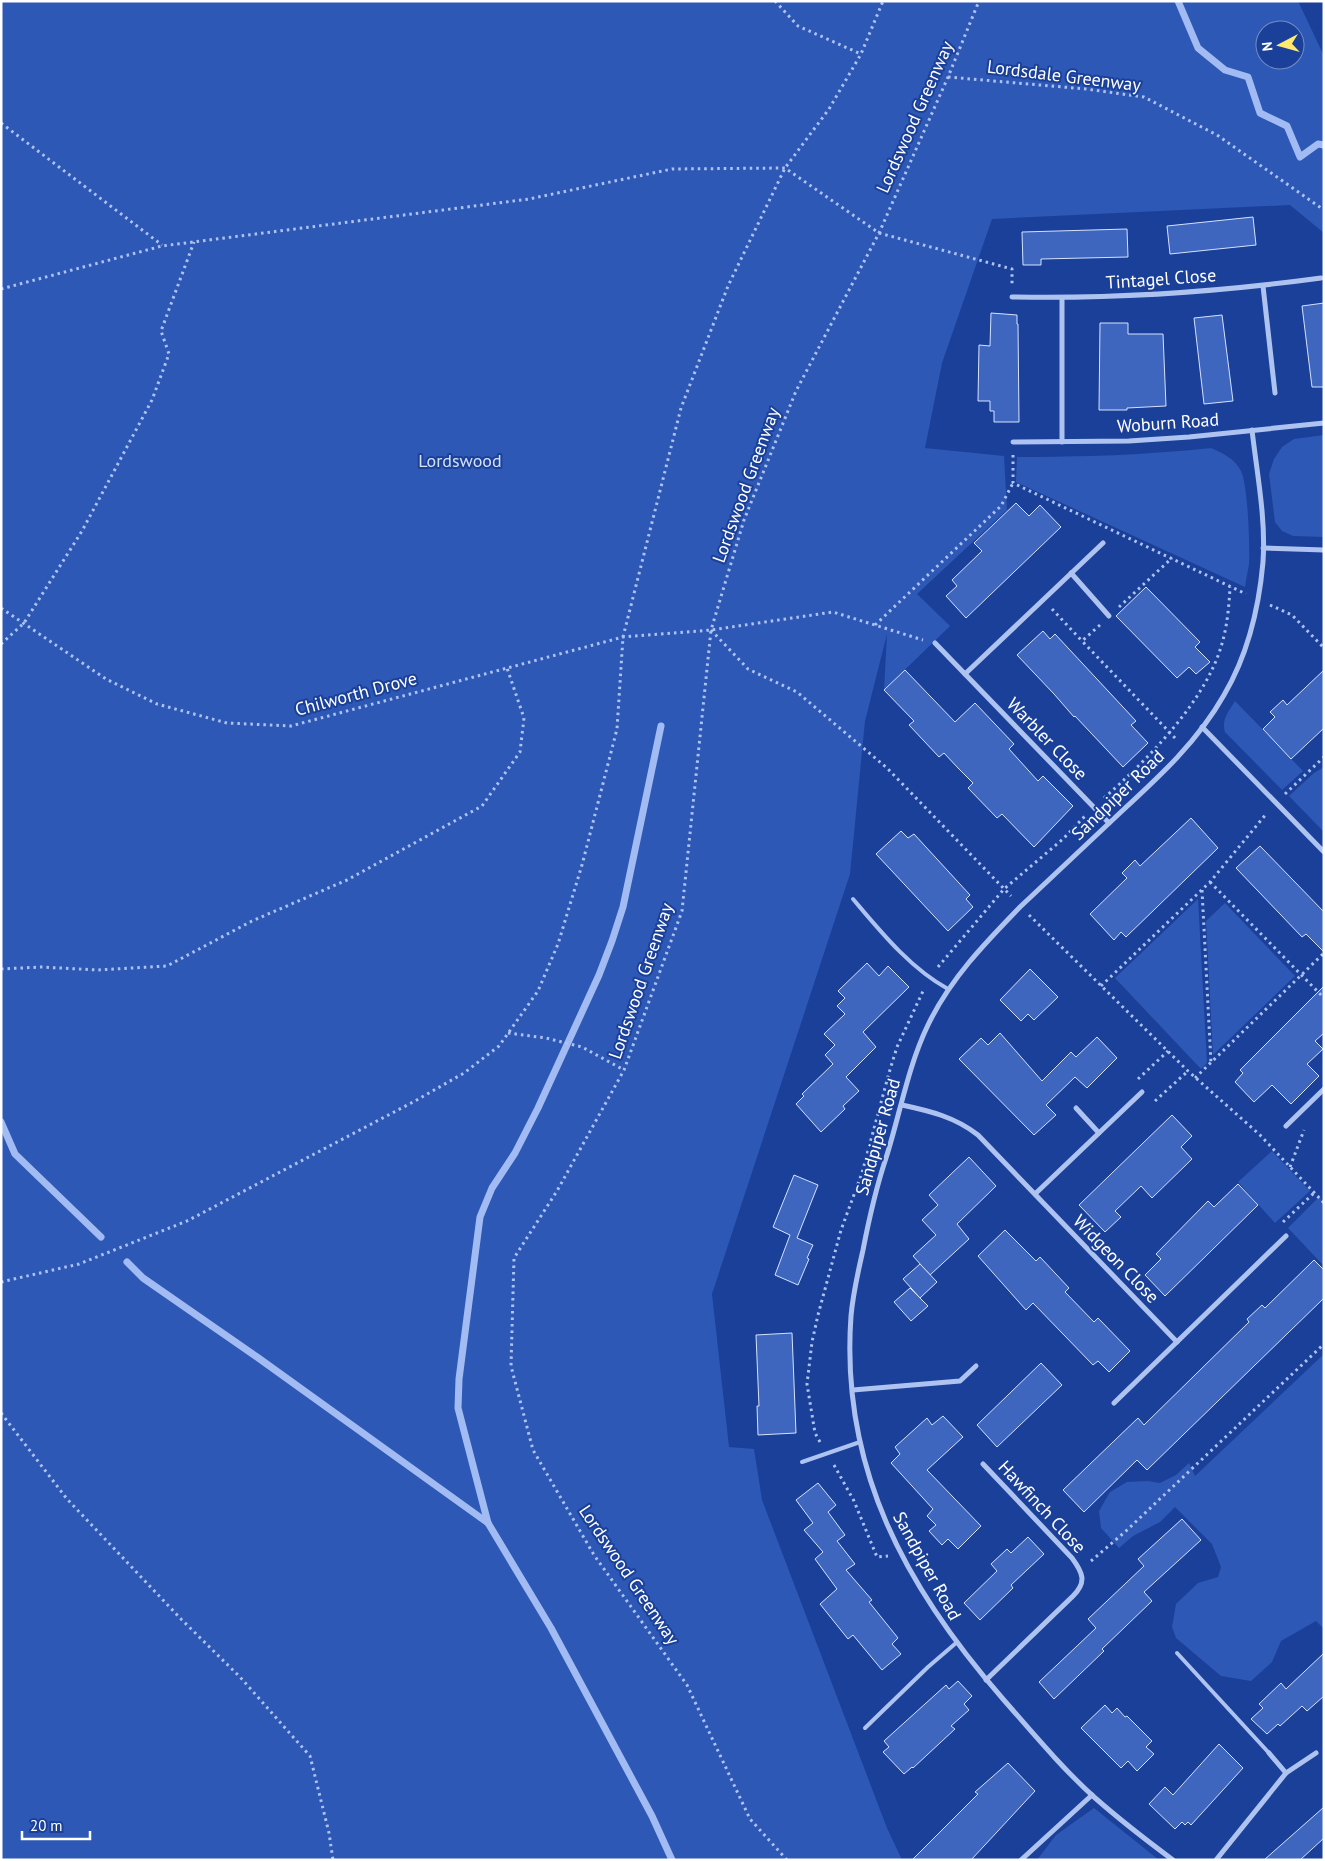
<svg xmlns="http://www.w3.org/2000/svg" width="1325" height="1861" font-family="'PT Sans',sans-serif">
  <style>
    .green { fill: #2e58b6; fill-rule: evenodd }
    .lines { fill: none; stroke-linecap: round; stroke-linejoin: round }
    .stream { stroke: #a2bcf3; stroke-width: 7 }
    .building { fill: #3e66be; stroke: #d6e2fc }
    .path { stroke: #afc3f1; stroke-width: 3; stroke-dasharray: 2.5 4; stroke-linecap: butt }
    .service { stroke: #afc3f1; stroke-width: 4 }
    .minor { stroke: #afc3f1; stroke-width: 5 }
    .labels { text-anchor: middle; stroke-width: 4; stroke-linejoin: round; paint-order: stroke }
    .street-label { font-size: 18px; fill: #fff; stroke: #1a4099 }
    .park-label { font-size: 18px; fill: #d6e2fc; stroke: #1a4099 }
  </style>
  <rect width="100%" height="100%" fill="#1a4099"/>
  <!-- green -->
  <g class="green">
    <path d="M1 1H1298L1324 56V233L1290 205 992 219 942 363 925 448 1004 456 1007 510 917 594 950 626 884 690 887 634 865 721 850 874 712 1294 729 1447 754 1449 762 1500 887 1828 902 1860H1ZM1265 30H1295V60H1265Z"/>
    <path d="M1324 435V537L1293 536 1282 531 1275 522 1269 474 1274 459 1282 447 1294 439Z"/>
    <path d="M1211 448C1223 453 1235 459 1241 471 1248 485 1250 547 1249 564 1248 571 1246 579 1245 587L1016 482 1017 457C1082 457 1146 455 1211 448Z"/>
    <path d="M1235 701 1303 771 1282 790 1225 732C1221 720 1229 711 1235 701Z"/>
    <path d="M1324 767V832L1289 796 1314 773Z"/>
    <path d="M1198 899 1207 1063 1201 1069 1115 978Z"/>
    <path d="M1225 903 1295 976 1213 1055 1206 921Z"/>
    <path d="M1272 1151 1310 1191 1275 1223 1238 1182Z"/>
    <path d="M1319 1197 1324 1203V1266L1288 1228Z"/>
    <path d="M1324 1354V1629L1316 1621 1281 1641 1272 1662 1251 1681 1221 1676 1176 1638 1172 1627 1176 1604 1198 1583 1218 1577 1221 1567 1212 1544 1175 1507 1160 1522 1133 1536 1119 1548 1101 1528 1099 1511 1110 1492 1127 1482 1148 1481 1160 1483 1176 1475 1189 1463 1195 1476Z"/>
    <path d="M1094 1808 1159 1860H1037L1056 1835Z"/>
  </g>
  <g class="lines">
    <!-- stream -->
    <g class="stream">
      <path d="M1178 1 1198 48 1225 70 1248 77 1260 113 1287 126 1300 157 1318 144 1324 145"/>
      <path d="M661 726 623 907 612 941 599 975 538 1108 515 1153 492 1188 480 1217 459 1379 458 1408 488 1523 551 1628 652 1816 672 1860"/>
      <path d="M1 1122 15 1154 101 1237"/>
      <path d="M127 1262 143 1278 257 1357 488 1523"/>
    </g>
  </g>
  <!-- building -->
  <g class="building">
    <path d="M1253 217 1256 245 1170 254 1167 226Z"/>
    <path d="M1127 229 1128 257 1041 259V265H1023L1022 232Z"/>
    <path d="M1324 303V387H1312L1302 306Z"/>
    <path d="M991 313 1017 315V324H1018L1019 422H994V411H990V401H978L979 345 990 346Z"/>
    <path d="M1222 315 1233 401 1204 404 1194 318Z"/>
    <path d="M1100 323H1128V334H1163L1166 406 1127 408V410H1099Z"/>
    <path d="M1016 503 1029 516 1040 505 1061 527 966 618 946 596 957 586 952 580 982 551 974 543Z"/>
    <path d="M1146 587 1200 642 1195 647 1210 662 1196 674 1189 667 1177 678 1116 616Z"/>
    <path d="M1043 631 1050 639 1055 634 1136 721 1131 725 1148 743 1123 767 1075 716 1074 717 1054 694 1017 655Z"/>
    <path d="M905 670 955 722 975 703 1014 744 1009 749 1038 781 1043 776 1073 806 1034 847 1002 814 997 818 968 788 973 783 958 768 944 753 939 757 909 725 914 721 884 690Z"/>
    <path d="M1324 670V728L1291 759 1263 729 1275 717 1270 712 1283 700 1287 705Z"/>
    <path d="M1191 818 1218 848 1126 937 1121 932 1114 940 1090 914 1127 878 1122 873 1135 860 1140 866Z"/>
    <path d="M901 831 908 838 914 834 970 895 966 899 973 907 948 931 876 854Z"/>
    <path d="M1260 846 1324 912V952L1306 934 1302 937 1236 868Z"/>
    <path d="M867 963 879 976 888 966 909 987 863 1032 876 1047 846 1077 859 1091 843 1106 845 1109 821 1132 796 1104 804 1096 802 1094 833 1064 825 1055 835 1045 824 1034 845 1014 837 1006 845 998 838 991Z"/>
    <path d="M1030 969 1058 997 1034 1020 1028 1014 1021 1021 1000 1000Z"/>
    <path d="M1324 986V1033L1315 1041 1323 1049 1307 1064 1319 1076 1291 1104 1272 1085 1254 1102 1235 1082 1243 1073 1240 1070Z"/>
    <path d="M1000 1033 1042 1081 1071 1052 1076 1057 1097 1037 1117 1058 1087 1088 1075 1077 1046 1105 1056 1115 1034 1135 959 1059 981 1038 988 1045Z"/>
    <path d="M1172 1115 1192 1136 1181 1147 1192 1159 1152 1198 1141 1186 1115 1211 1121 1217 1105 1232 1079 1205Z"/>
    <path d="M969 1157 996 1186 957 1224 969 1239 930 1275 913 1256 936 1235 922 1220 938 1205 929 1195Z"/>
    <path d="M794 1175 818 1185 797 1238 813 1245 807 1258 809 1259 798 1285 775 1275 790 1235 773 1227Z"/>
    <path d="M1238 1184 1258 1205 1165 1296 1145 1275 1161 1259 1156 1254 1208 1201 1214 1207Z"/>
    <path d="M1005 1230 1036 1261 1040 1257 1055 1273 1069 1288 1065 1292 1094 1322 1098 1318 1130 1351 1109 1372 1098 1361 1093 1365 1033 1303 1026 1310 978 1256Z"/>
    <path d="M1314 1260 1324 1270V1298L1147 1470 1137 1460 1084 1512 1063 1490 1138 1418 1144 1425 1249 1322 1247 1319 1262 1305 1265 1308Z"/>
    <path d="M920 1264 937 1282 920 1298 903 1279Z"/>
    <path d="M910 1288 928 1306 911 1321 894 1302Z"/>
    <path d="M792 1333 796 1433 758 1435 757 1406H759L756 1335Z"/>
    <path d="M1041 1363 1062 1385 997 1447 977 1425Z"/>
    <path d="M943 1416 963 1437 927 1470 981 1526 958 1549 948 1539 942 1545 929 1531 936 1525 927 1516 933 1509 891 1463 900 1454 895 1447 906 1437 927 1418 932 1425Z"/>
    <path d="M818 1483 836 1505 828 1512 845 1535 837 1541 855 1564 846 1570 872 1600 869 1602 898 1638 892 1644 901 1654 882 1670 853 1635 848 1639 820 1604 837 1589 815 1559 823 1552 804 1530 813 1523 796 1500Z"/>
    <path d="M1182 1519 1201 1540 1144 1592 1152 1601 1102 1649 1104 1651 1054 1699 1039 1682 1096 1628 1088 1619 1144 1566 1138 1559Z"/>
    <path d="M1028 1537 1044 1554 1011 1585 1013 1588 980 1620 964 1603 997 1571 991 1564 1007 1549 1011 1553Z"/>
    <path d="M1324 1653V1696L1307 1711 1302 1706 1280 1726 1278 1724 1267 1734 1251 1719 1263 1708 1259 1704 1281 1683 1286 1689Z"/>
    <path d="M958 1681 972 1696 964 1704 969 1710 951 1726 955 1729 913 1768 912 1767 904 1774 883 1752 889 1747 884 1741 946 1685 949 1689Z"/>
    <path d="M1105 1705 1112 1713 1117 1708 1125 1717 1127 1716 1152 1741 1146 1747 1154 1754 1137 1771 1128 1761 1121 1768 1081 1728Z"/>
    <path d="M1219 1744 1243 1768 1191 1825 1188 1822 1185 1825 1182 1822 1175 1829 1149 1804 1165 1787 1173 1795Z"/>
    <path d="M1008 1763 1035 1791 971 1860H912L978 1794 975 1792Z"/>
    <path d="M1324 1807V1838L1300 1860H1264Z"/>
  </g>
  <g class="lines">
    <!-- path -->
    <g class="path">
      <path d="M775 1 798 26 861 54"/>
      <path d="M948 77 1086 89 1144 97 1217 135 1324 210"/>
      <path d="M1 123 162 245"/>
      <path d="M1 289 162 246 529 199 672 169 785 168 879 233 1012 269V284"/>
      <path d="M1013 455V483L1246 594"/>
      <path d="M1270 605 1292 615 1324 648"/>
      <path d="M1119 607 1172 558"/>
      <path d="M1 608 106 679 157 704 227 723 291 726 623 637 711 630 833 612 923 640"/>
      <path d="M1052 609 1082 641"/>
      <path d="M875 625 1001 506 1013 483"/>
      <path d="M1100 625 1082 641 1176 739"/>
      <path d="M711 630 748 669 797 692 887 768 1011 896"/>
      <path d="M1 644 24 623 82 531 152 400 169 354 161 331 194 242"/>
      <path d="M1285 794 1324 757"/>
      <path d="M1104 798C1147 760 1204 703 1221 647 1227 628 1229 607 1230 587"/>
      <path d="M1210 882 1324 998"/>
      <path d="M1202 890 1211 1063"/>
      <path d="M1029 915 1188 1071 1260 1135 1324 1203"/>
      <path d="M938 967 1004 889 1063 839 1085 816"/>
      <path d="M1 969 41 967 98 970 167 966 252 921 347 880 482 806 520 752 524 718 507 668"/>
      <path d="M1101 986 1210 882 1267 813"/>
      <path d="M508 1033 546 1038 582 1047 624 1070"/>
      <path d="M1195 1078 1324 953"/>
      <path d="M1138 1079 1168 1051"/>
      <path d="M1155 1101 1188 1071"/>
      <path d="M1290 1167 1304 1130"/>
      <path d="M1283 1222 1315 1192"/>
      <path d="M1 1282 79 1264 187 1221 415 1101 464 1073 499 1046 538 991 558 944 582 865 617 729 623 637 681 408 728 286 785 168 829 109 861 54 883 1"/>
      <path d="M1 1413 67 1499 181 1619 240 1677 310 1756 329 1833 333 1860"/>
      <path d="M820 1442 815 1433 807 1384 812 1342 818 1315 841 1230 862 1173 889 1073 897 1047 924 989"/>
      <path d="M834 1465 854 1501 877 1557 888 1556"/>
      <path d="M1091 1561 1126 1531 1324 1344"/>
      <path d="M787 1860 750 1819 687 1685 594 1555 533 1450 511 1366 514 1258 557 1191 624 1070 682 911 711 630 744 520 796 391 879 233 948 77 979 1"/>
    </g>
    <!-- service -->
    <g class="service">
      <path d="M853 899C881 932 910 968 948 989"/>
      <path d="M802 1462 860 1442"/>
      <path d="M1177 1653 1269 1753"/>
      <path d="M865 1728 928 1667 956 1643"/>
    </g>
    <!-- minor -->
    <g class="minor">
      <path d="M1263 286 1275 393"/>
      <path d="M1012 297C1116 299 1218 292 1321 278"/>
      <path d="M1062 298V442"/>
      <path d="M1013 442 1129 441 1189 437 1324 423"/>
      <path d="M1263 548 1324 550"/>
      <path d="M1071 573 1109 616"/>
      <path d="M935 643 1109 823"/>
      <path d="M965 674 1103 543"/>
      <path d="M1202 727 1324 852"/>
      <path d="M902 1105C930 1111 955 1117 978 1135L1177 1342"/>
      <path d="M1076 1108 1099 1133"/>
      <path d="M1286 1126 1324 1089"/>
      <path d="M1035 1194 1142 1092"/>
      <path d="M853 1390 960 1381 976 1366"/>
      <path d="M1114 1403 1286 1236"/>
      <path d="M983 1464 1072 1558C1083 1573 1087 1582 1073 1596L986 1680"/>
      <path d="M1269 1753 1286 1773"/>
      <path d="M1021 1860 1092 1795"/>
      <path d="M1173 1860C1146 1840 1119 1819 1094 1797 1061 1767 1032 1732 1003 1699 906 1588 840 1468 851 1316 853 1293 858 1272 863 1250 869 1219 876 1188 886 1158 900 1114 908 1066 928 1025 950 979 985 943 1020 907 1054 875 1088 843 1122 811 1160 776 1198 741 1224 695 1247 656 1259 607 1263 562 1266 518 1257 474 1252 430"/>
      <path d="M1216 1860 1286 1773 1316 1753"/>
    </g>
  </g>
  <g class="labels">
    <!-- street labels -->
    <g class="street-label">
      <text transform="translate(1064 76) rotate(7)" y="6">Lordsdale Greenway</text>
      <text transform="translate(915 117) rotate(-66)" y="6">Lordswood Greenway</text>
      <text transform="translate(1161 279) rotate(-4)" y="6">Tintagel Close</text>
      <text transform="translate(1168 423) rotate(-4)" y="6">Woburn Road</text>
      <text transform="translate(746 485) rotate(-70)" y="6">Lordswood Greenway</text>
      <text transform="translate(356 694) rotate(-15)" y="6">Chilworth Drove</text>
      <text transform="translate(1047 739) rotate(46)" y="6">Warbler Close</text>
      <text transform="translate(1118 795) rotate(-44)" y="6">Sandpiper Road</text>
      <text transform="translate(641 981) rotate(-71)" y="6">Lordswood Greenway</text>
      <text transform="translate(878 1137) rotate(-74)" y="6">Sandpiper Road</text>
      <text transform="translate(1116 1259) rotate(46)" y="6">Widgeon Close</text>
      <text transform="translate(1042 1507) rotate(47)" y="6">Hawfinch Close</text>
      <text transform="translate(927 1566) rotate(61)" y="6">Sandpiper Road</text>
      <text transform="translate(629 1575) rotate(56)" y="6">Lordswood Greenway</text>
    </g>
    <!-- park labels -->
    <g class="park-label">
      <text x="460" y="467">Lordswood</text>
    </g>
  </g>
  <!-- border -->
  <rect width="1325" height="1861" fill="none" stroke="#ffffff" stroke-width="5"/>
  <!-- north arrow -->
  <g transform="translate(1280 45) rotate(264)"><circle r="24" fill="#1a4099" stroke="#768cc2"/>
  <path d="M0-4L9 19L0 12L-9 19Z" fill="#ffe96f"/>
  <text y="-8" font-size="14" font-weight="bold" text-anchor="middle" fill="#ffffff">N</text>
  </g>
  <!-- scale -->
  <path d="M22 1831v8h68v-8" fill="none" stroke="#ffffff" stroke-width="2.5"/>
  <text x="30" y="1831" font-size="15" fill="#ffffff" stroke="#1a4099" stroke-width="4" paint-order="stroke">20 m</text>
</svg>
